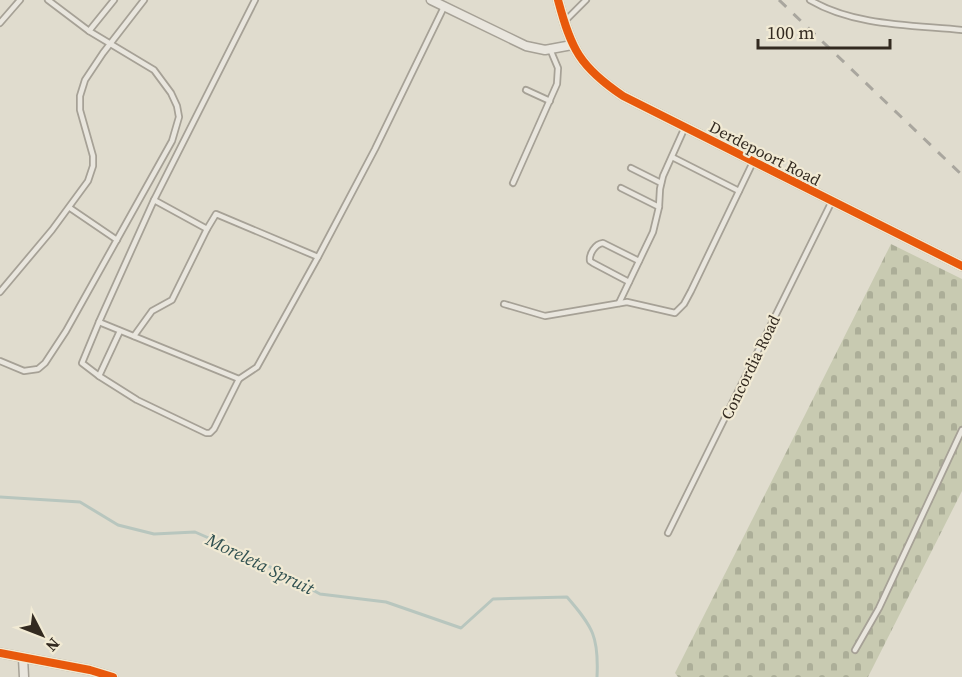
<svg xmlns="http://www.w3.org/2000/svg" width="962" height="677" font-family="'Source Serif 4',serif">
  <style>
    .cemetery { fill: url(#cemetery-stones) }
    .lines { fill: none; stroke-linecap: round; stroke-linejoin: round }
    .stream { stroke: #b8c6be; stroke-width: 3 }
    .service-casing { stroke: #a6a196; stroke-width: 8 }
    .minor-casing { stroke: #a6a196; stroke-width: 11 }
    .service { stroke: #e9e6de; stroke-width: 4.5 }
    .minor { stroke: #e9e6de; stroke-width: 8 }
    .rail { stroke: #a9a69e; stroke-width: 3; stroke-dasharray: 10 10; stroke-linecap: butt }
    .cycleway-casing { stroke: #f1ead4; stroke-width: 11 }
    .cycleway { stroke: #e8590c; stroke-width: 8 }
    .labels { text-anchor: middle; stroke-width: 4.5; stroke-linejoin: round; paint-order: stroke }
    .street-label { font-size: 16px; fill: #332a20; stroke: #f1ead4 }
    .water-label { font-size: 18px; font-style: italic; fill: #315151; stroke: #f1ead4 }
  </style>
  <defs>
    <pattern id="cemetery-stones" width="16" height="16" patternUnits="userSpaceOnUse" patternTransform="scale(1.5)"><rect width="16" height="16" fill="#c8cab1"/><path d="M2 7V4a2 2 0 0 1 4 0v3zM10 15v-3a2 2 0 0 1 4 0v3z" fill="#acae98"/></pattern>
  </defs>
  <rect width="100%" height="100%" fill="#e0dcce"/>
  <!-- cemetery -->
  <path class="cemetery" d="M891 244 962 279V491L868 677H678L675 673Z"/>
  <g class="lines">
    <!-- stream -->
    <path class="stream" d="M0 497 80 502 118 525 154 534 195 532 252 557 320 594 386 602 461 628 493 599 567 597C593 627 599 637 597 677"/>
    <!-- service casing -->
    <g class="service-casing">
      <g id="service">
        <path d="M255 0 154 200 99 322 239 379 257 367 318 257 375 149 444 7"/>
        <path d="M810 0C854 26 912 25 962 30"/>
        <path d="M564 22 586 0"/>
        <path d="M0 23 20 0"/>
        <path d="M89 31 114 0"/>
        <path d="M526 90 550 101"/>
        <path d="M672 157 739 191"/>
        <path d="M631 168 661 183"/>
        <path d="M513 183 557 84 558 68 550 49"/>
        <path d="M621 188 659 207"/>
        <path d="M154 200 207 229"/>
        <path d="M70 208 117 240"/>
        <path d="M629 282 593 263 590 261C589 254 595 244 603 243L639 261"/>
        <path d="M0 292 52 230 88 181 93 166V156L80 110V96L85 80 103 53 144 0"/>
        <path d="M619 303 653 232 659 207 660 189 663 176 685 127"/>
        <path d="M504 304 545 316 627 302 675 313 684 304 691 291 753 162"/>
        <path d="M99 322 82 363 99 376"/>
        <path d="M120 331 99 376 137 400 206 433H210L214 429 239 379"/>
        <path d="M134 336 152 311 172 300 207 229 216 214 318 257"/>
        <path d="M0 361 24 371 38 369 45 363 66 331 172 141 179 117 177 106 171 93 154 70 89 31 48 0"/>
        <path d="M668 533 832 201"/>
        <path d="M855 650 879 608 962 430"/>
      </g>
    </g>
    <!-- minor casing -->
    <g class="minor-casing">
      <g id="minor">
        <path d="M431 0 526 46 545 50 572 45"/>
        <path d="M558 0C571 49 580 67 623 96L962 266"/>
        <path d="M0 653 90 670 113 677"/>
        <path d="M23 658 24 677"/>
      </g>
    </g>
    <!-- service -->
    <use href="#service" class="service"/>
    <!-- minor -->
    <use href="#minor" class="minor"/>
    <!-- rail -->
    <path class="rail" d="M779 0 962 175"/>
    <!-- cycleway casing -->
    <g class="cycleway-casing">
      <g id="cycleway">
        <path d="M558 0C571 49 580 67 623 96L962 266"/>
        <path d="M0 653 90 670 113 677"/>
      </g>
    </g>
    <!-- cycleway -->
    <use href="#cycleway" class="cycleway"/>
  </g>
  <g class="labels">
    <!-- street labels -->
    <g class="street-label">
      <text transform="translate(765 153) rotate(27)" y="6">Derdepoort Road</text>
      <text transform="translate(750 367) rotate(-64)" y="6">Concordia Road</text>
    </g>
    <!-- water labels -->
    <g class="water-label">
      <text transform="translate(260 564) rotate(26)" y="6">Moreleta Spruit</text>
    </g>
  </g>
  <!-- north arrow -->
  <g transform="translate(42 635) rotate(132)" stroke="#f1ead4" stroke-width="4.5" paint-order="stroke">
  <path d="M0-4.5L10 22L0 15L-10 22Z" fill="#332a20"/>
  <text y="-9" font-size="16" font-weight="bold" text-anchor="middle" fill="#332a20">N</text>
  </g>
  <!-- scale -->
  <path d="M758 39v9h132v-9" fill="none" stroke="#332a20" stroke-width="3"/>
  <text x="767" y="39" font-size="18" fill="#332a20" stroke="#f1ead4" stroke-width="4.5" paint-order="stroke">100 m</text>
</svg>
